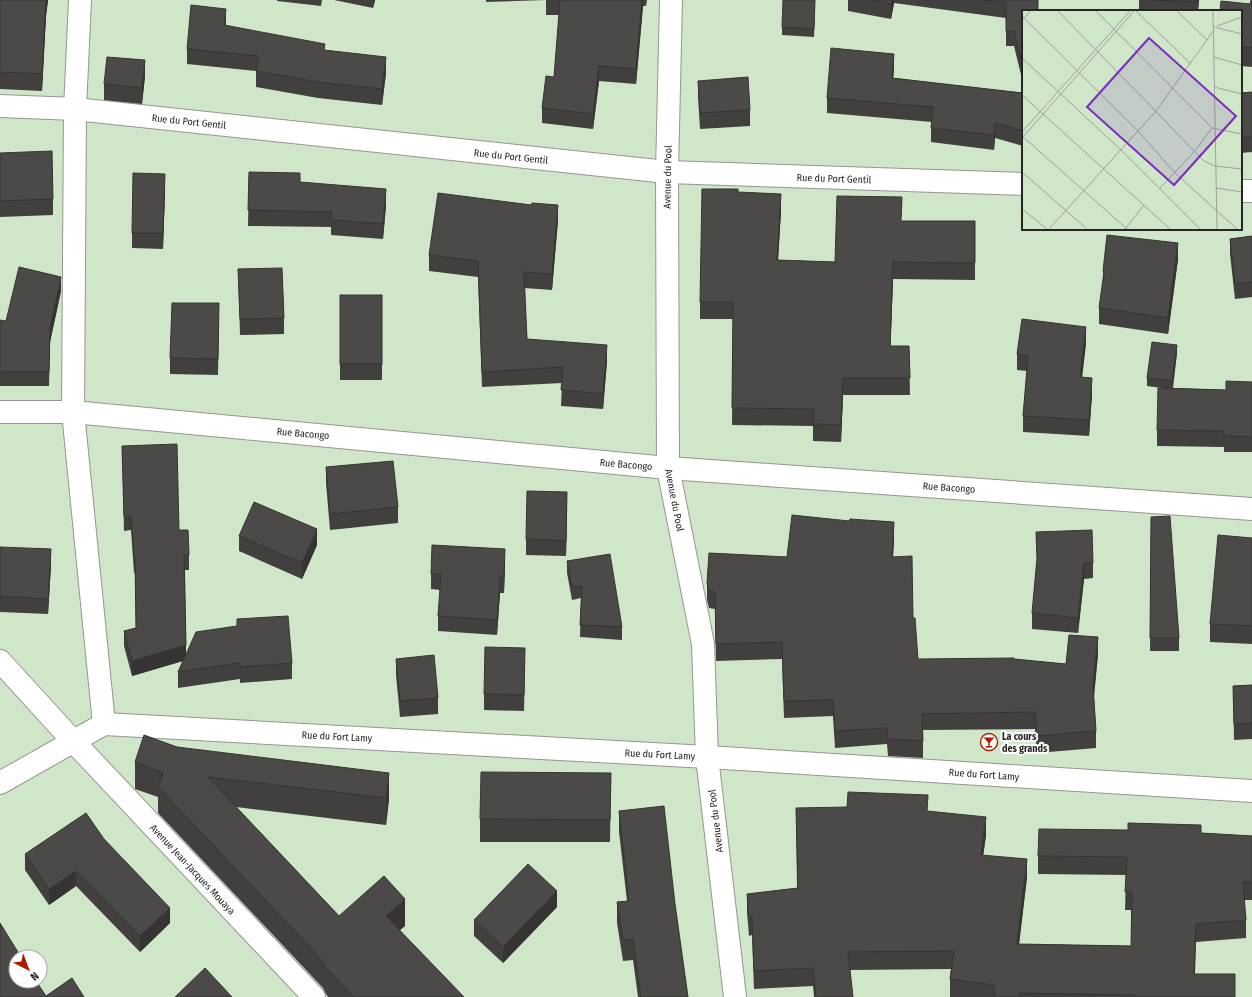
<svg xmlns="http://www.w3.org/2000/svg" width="1252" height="997" font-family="'Fira Sans Condensed',sans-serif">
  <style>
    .green { fill: #cfe7c8; fill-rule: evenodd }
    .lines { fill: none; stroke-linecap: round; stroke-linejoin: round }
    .street-casing { stroke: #979592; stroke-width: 24 }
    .street { stroke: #fff; stroke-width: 22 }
    .wall { fill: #41403e }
    .shaded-wall { fill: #353432 }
    .building { fill: #4c4a48; stroke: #353432 }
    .labels { text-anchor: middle; stroke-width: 4; stroke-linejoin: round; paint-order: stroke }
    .street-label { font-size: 10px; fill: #262624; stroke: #fff }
    .poi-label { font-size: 10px; font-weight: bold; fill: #262624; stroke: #fff; text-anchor: start }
    .inset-road { fill: none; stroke: #a09f9d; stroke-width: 1 }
    .view { fill: #7b2cbf; fill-opacity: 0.15; stroke: #7b2cbf; stroke-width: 2 }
    .inset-edge { fill: none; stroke: #262624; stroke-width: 2 }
  </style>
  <rect width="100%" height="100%" fill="#f2f0ed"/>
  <!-- green -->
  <path class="green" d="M0 0H1252V997H0ZM1023 11H1241V229H1023ZM16 957H40V981H16Z"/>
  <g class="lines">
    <!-- street casing -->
    <g class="street-casing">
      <g id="street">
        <path d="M80 0 75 109 73 412 104 724"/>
        <path d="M671 0 667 172 668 468 703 644 707 757 735 997"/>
        <path d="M0 106 75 109 667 172 1023 184"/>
        <path d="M1241 191H1252"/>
        <path d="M0 412H73L668 468 1252 509"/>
        <path d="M0 661 73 741 314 997"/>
        <path d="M0 783 104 724 707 757 1252 791"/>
      </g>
    </g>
    <!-- street -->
    <use href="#street" class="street"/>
  </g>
  <!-- wall -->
  <g class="wall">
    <path d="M0 0H48L46 16 42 91 0 89Z"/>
    <path d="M277 0H322L321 6 277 1Z"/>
    <path d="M334 0H375L373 8Z"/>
    <path d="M486 0H647L646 6H643L636 84 599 81 593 129 542 123V108L554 77 559 15H546V0L486 2Z"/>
    <path d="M848 0H1038L1023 11V83L1014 46H1006V18L894 3 891 19 848 11Z"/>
    <path d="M1139 0H1199L1198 11H1139Z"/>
    <path d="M1252 0V67L1241 66V11L1250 4Z"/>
    <path d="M815 6 814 37 782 35V27Z"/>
    <path d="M226 25 325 50 386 73 382 105 318 98 256 87V71L187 64V49Z"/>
    <path d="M894 69 893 78 1023 93V146L995 138 994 150 931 142V128L932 122 827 113V98Z"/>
    <path d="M145 76 142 104 104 100V84Z"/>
    <path d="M698 81 750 110V126L700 129 698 96Z"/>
    <path d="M1252 92V152L1241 153V93Z"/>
    <path d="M0 153 53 199V215L0 217Z"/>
    <path d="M249 172 300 182 386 205 383 239 331 235V227L248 226Z"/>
    <path d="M165 189 163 249 132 248V233Z"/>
    <path d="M738 192 781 211 778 260 835 262 902 221H975V280L893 279 890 346H909L910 395H843L841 442 813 441V426L732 425 733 319H700V302Z"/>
    <path d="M558 220 552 290 524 288 527 339 607 361 603 409 561 406 562 383 482 387 478 277 429 271V255Z"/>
    <path d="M1252 236V297L1235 299 1230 254V239Z"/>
    <path d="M1178 259 1168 334 1099 324V308L1103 282V271Z"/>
    <path d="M238 269 284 318V334L240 335Z"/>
    <path d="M61 291 50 342 49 386H0V320L6 321Z"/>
    <rect x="340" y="295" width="42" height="85"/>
    <path d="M219 319 218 375 170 374V358Z"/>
    <path d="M1086 343 1082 378 1092 394 1089 436 1023 432V416L1027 371 1017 370V354Z"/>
    <path d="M1177 353 1173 388 1226 390 1252 382V452H1224V447L1157 446V430L1162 388 1147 386V378Z"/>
    <path d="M122 446 179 530 189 555V570H185L186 654 237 626V619L292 663V679L240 683V679L178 688V672L183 661 132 676 124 646V631L136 628 135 573H134L131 530 124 531Z"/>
    <path d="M326 467 398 507V523L330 530 326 483Z"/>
    <path d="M567 508 566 556 526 555V539Z"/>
    <path d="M1151 517 1179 638V651H1150Z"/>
    <path d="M849 521 894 538 893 557 913 618 918 659H1014L1066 664 1098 654 1094 697 1096 731V748L1037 753 1035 729 923 730V758L888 756 887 744 835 748 833 716 784 718 782 659 716 661 715 609 709 608 707 600V583L787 557Z"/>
    <path d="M1036 532 1093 563V578L1084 579 1078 633 1032 629V613L1037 561Z"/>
    <path d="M239 536 317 545 302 579 239 551Z"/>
    <path d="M1252 538V644L1210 642V624Z"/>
    <path d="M0 547 51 565 48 614 0 612Z"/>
    <path d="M567 561 622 627V640L580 637 581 598 572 600 567 573Z"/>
    <path d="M505 564 504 593H500L497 635 438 631V616L440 590 431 589V574Z"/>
    <path d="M396 659 438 698V714L400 717 396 675Z"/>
    <path d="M525 664 524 711 484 710V694Z"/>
    <path d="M1252 685V739L1234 740 1233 686Z"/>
    <path d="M177 747 389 799 386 825 236 807 339 916 405 926 399 930 464 997H328L326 994 323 988 307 971 158 813V797L135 789V762Z"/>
    <path d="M611 773 610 842H480V819Z"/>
    <path d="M796 808 928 811 986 835 983 855 1027 877 1019 944 1131 946V910H1125L1126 875 1038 874V856L1201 833 1252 836V900H1244L1246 920V938L1196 942 1195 974 1235 997H950V979L951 969 850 970 853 997H814L813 986 754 989 752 935 749 936 747 912V894L797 888Z"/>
    <path d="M619 811 675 904 688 997H638L633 960 623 961 617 923V902L627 901 619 832Z"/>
    <path d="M104 839 170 923 140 952 76 886 49 905 25 870V854Z"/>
    <path d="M557 907 503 963 474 936V920Z"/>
  </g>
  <!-- shaded-wall -->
  <g class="shaded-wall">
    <path d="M46 0H48L46 16 42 91V74Z"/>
    <path d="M373 0H375L373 8Z"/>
    <path d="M642 0H643V6L636 84V69Z"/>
    <path d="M892 0H894V3L891 19V4Z"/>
    <path d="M1198 0H1199L1198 11Z"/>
    <path d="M226 9V24L224 41V25Z"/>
    <path d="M894 54V69L892 93V78Z"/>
    <path d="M386 57V73L382 105V89Z"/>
    <path d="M145 60V76L142 104V88Z"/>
    <path d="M599 66V81L593 129V114Z"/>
    <path d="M995 123V138L994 150V135Z"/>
    <path d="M165 174V189L163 249V233Z"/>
    <path d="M386 189V205L383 239V224Z"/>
    <path d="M781 194V211L777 277V260Z"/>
    <path d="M558 205V220L552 290V274Z"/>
    <path d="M1178 243V259L1168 334V318Z"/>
    <path d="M893 262V279L890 363V346Z"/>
    <path d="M61 277V291L50 342 49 386 50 328Z"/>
    <path d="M1086 327V343L1080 393V377Z"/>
    <path d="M607 345V361L603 409V394Z"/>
    <path d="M1177 345V353L1172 389V381Z"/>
    <path d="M843 378V395L841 442V425Z"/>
    <path d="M1092 378V394L1089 436V420Z"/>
    <path d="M567 492V508L566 556V541Z"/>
    <path d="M894 522V538L892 574V557Z"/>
    <path d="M317 529V545L302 579V563Z"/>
    <path d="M51 549V565L48 614V599Z"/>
    <path d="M505 549V564L504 593V577Z"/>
    <path d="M1084 563V579L1078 633V618Z"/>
    <path d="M500 577V593L497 635V620Z"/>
    <path d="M1098 637V654L1093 703V686Z"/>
    <path d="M186 645V660L132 676V661Z"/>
    <path d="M389 773V799L386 825V798Z"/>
    <path d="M986 817V835L981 872V855Z"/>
    <path d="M1027 859V877L1017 961V944Z"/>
    <path d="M76 871V886L49 905V889Z"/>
    <path d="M557 891V907L503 963V947Z"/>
    <path d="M405 899V926L386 942V916Z"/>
    <path d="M170 908V923L140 952V936Z"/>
  </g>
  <!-- building -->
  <g class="building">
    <path d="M0 0H46L42 74 0 72Z"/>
    <path d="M549 0H642L636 69 599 66 593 114 542 108 546 76 554 77 560 0Z"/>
    <path d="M783 0H815L814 29 782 27Z"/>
    <path d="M871 0H892L891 4Z"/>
    <path d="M982 0H1038V11H1023V68L1014 31H1006V3Z"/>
    <path d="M1149 0H1198V2Z"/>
    <path d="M1251 0H1252V48L1241 47V11H1220L1221 1 1250 4Z"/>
    <path d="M191 5 226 9 224 25 325 44 324 50 386 57 382 89 318 82 256 71 259 56 187 49Z"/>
    <path d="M831 48 894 54 892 78 1023 93V131L995 123 994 135 931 128 933 107 827 98Z"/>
    <path d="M107 57 145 60 142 88 104 84Z"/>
    <path d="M748 77 750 110 700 113 698 81Z"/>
    <path d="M1252 92V137H1241V93Z"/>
    <path d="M52 151 53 199 0 201V153Z"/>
    <path d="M249 172 300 173V182L386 189 383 224 331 220 332 212 248 210Z"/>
    <path d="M133 173 165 174 163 233H132Z"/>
    <path d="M702 189H738V192L781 194 777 260 835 262 837 196 902 197 901 221H975V263L893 262 890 346H909L910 378H843L841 425 813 424 814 409 732 408 733 302H700Z"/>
    <path d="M438 193 531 205 532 203 558 205 552 274 524 272 527 339 607 345 603 394 561 390 563 367 482 372 478 261 429 255Z"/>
    <path d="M1107 235 1178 243 1168 318 1099 308 1104 272 1103 271Z"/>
    <path d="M1252 236V282L1235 284 1230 239Z"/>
    <path d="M19 267 61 277 50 328 49 372H0V320L6 321Z"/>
    <path d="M282 268 284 318 240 319 238 269Z"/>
    <rect x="340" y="295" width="42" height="69"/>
    <path d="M172 303H219L218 359 170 358Z"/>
    <path d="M1022 319 1086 327 1080 377 1092 378 1089 420 1023 416 1028 356 1017 354Z"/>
    <path d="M1152 342 1177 345 1172 381 1147 378Z"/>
    <path d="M1226 381 1252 382V437L1224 436V431L1157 430 1158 388 1226 390Z"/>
    <path d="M177 444 179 530H188L189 555H184L186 645 132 661 124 631 136 628 135 558H134L131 516H124L122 446Z"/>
    <path d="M393 461 398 507 330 514 326 467Z"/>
    <path d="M527 491 567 492 566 541 526 539Z"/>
    <path d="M254 502 317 529 302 563 239 536Z"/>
    <path d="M792 515 849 521 850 519 894 522 892 557 912 556 913 618H915L918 659 1014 658V659L1066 664 1069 635 1098 637 1093 686 1096 731 1037 736 1035 712 922 714 923 741 888 739 887 728 835 731 833 700 784 701 782 642 716 644 715 592 709 591 707 583 709 553 787 557Z"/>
    <path d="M1170 516 1179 638H1150L1151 517Z"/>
    <path d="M1092 530 1093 563H1084L1078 618 1032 613 1037 558 1036 532Z"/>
    <path d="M1218 535 1252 538V626L1210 624Z"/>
    <path d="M432 545 505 549 504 577H500L497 620 438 616 441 574H431Z"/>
    <path d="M0 547 51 549 48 599 0 596Z"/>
    <path d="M610 554 622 627 580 625 582 586 572 587 567 561Z"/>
    <path d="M288 616 292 663 240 667V663L178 672 196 632 237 626V619Z"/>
    <path d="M485 647 525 648 524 695 484 694Z"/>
    <path d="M434 655 438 698 400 701 396 659Z"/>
    <path d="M1252 685V723L1234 724 1233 686Z"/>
    <path d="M144 735 177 747 389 773 386 798 208 777 339 916 384 876 405 899 386 916 464 997H354L326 968 323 962 307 944 158 787 163 773 135 762Z"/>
    <path d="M481 772 611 773 610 820 480 819Z"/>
    <path d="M848 792 928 795 927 811 986 817 981 855 1027 859 1017 944 1131 946 1132 892H1125L1127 857 1038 856 1039 829 1128 830V823L1201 825V833L1252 836V882H1243L1246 920 1196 924 1194 974H1235V997H1135V995L1019 993V997H995L994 985 950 979 954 951 848 952 853 997H816L813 968 754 971 752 917 749 918 747 894 798 888 796 808 847 807Z"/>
    <path d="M664 806 675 904 688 997H641L633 939 623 940 617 902 629 901 619 811Z"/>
    <path d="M86 813 104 839 170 908 140 936 76 871 49 889 25 854Z"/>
    <path d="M528 864 557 891 503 947 474 920Z"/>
    <path d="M0 923 21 957H16V981H36L46 996 72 978 84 997H0Z"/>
    <path d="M205 968 232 997H175Z"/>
  </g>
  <!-- icons -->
  <defs>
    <g id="bar-ring" transform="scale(0.9)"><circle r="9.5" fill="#fff" stroke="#aa1c00" stroke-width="1.5"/><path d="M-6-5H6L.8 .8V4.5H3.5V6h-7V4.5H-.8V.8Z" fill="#aa1c00"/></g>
  </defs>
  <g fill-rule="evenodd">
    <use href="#bar-ring" x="989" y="742"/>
  </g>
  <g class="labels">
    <!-- street labels -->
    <g class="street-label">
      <text transform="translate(189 121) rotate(6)" y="4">Rue du Port Gentil</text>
      <text transform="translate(511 156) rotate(6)" y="4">Rue du Port Gentil</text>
      <text transform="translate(667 177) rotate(-89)" y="4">Avenue du Pool</text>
      <text transform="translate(834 178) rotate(2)" y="4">Rue du Port Gentil</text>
      <text transform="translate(303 433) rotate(5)" y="4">Rue Bacongo</text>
      <text transform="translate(626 464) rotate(5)" y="4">Rue Bacongo</text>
      <text transform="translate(949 487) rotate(4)" y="4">Rue Bacongo</text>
      <text transform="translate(675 500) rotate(79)" y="4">Avenue du Pool</text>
      <text transform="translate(337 736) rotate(3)" y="4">Rue du Fort Lamy</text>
      <text transform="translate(660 754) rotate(3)" y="4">Rue du Fort Lamy</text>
      <text transform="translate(984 774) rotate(4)" y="4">Rue du Fort Lamy</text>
      <text transform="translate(715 821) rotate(-97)" y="4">Avenue du Pool</text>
      <text transform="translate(193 869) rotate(47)" y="4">Avenue Jean-Jacques Mouaya</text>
    </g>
    <!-- poi labels -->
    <g class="poi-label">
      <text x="1002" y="740">La cours<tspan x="1002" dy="12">des grands</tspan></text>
    </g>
  </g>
  <!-- overview -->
  <g transform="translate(1022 10)">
    <rect width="220" height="220" fill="#f2f0ed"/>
    <path d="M0 1H220V219H0Z" fill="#cfe7c8"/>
    <path class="inset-road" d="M36 1 182 151 193 156 220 159M74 1 190 118 220 124M114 1 168 53M155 1 185 30M191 1 195 219M0 6 116 121 153 163 215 219M0 11 8 1M195 16 220 7M192 17 220 24M192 47 220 55M0 48 99 140 178 219M192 77 220 84M0 85 148 219M0 122 108 1M0 126 105 219M0 128 112 1M0 162 65 219M138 178 172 142 190 118M194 178 220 182M0 199 25 219M27 219 134 101 192 20M103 219 122 195"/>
    <path class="view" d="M127 28 214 106 152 175 65 97Z"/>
    <rect width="220" height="220" class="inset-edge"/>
  </g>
  <!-- north arrow -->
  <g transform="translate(28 969) rotate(138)"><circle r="19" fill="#ffffff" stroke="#a8a8a7"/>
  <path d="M0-3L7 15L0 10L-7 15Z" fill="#aa1c00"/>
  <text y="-6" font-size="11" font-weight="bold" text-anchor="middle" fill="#262624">N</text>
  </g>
</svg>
